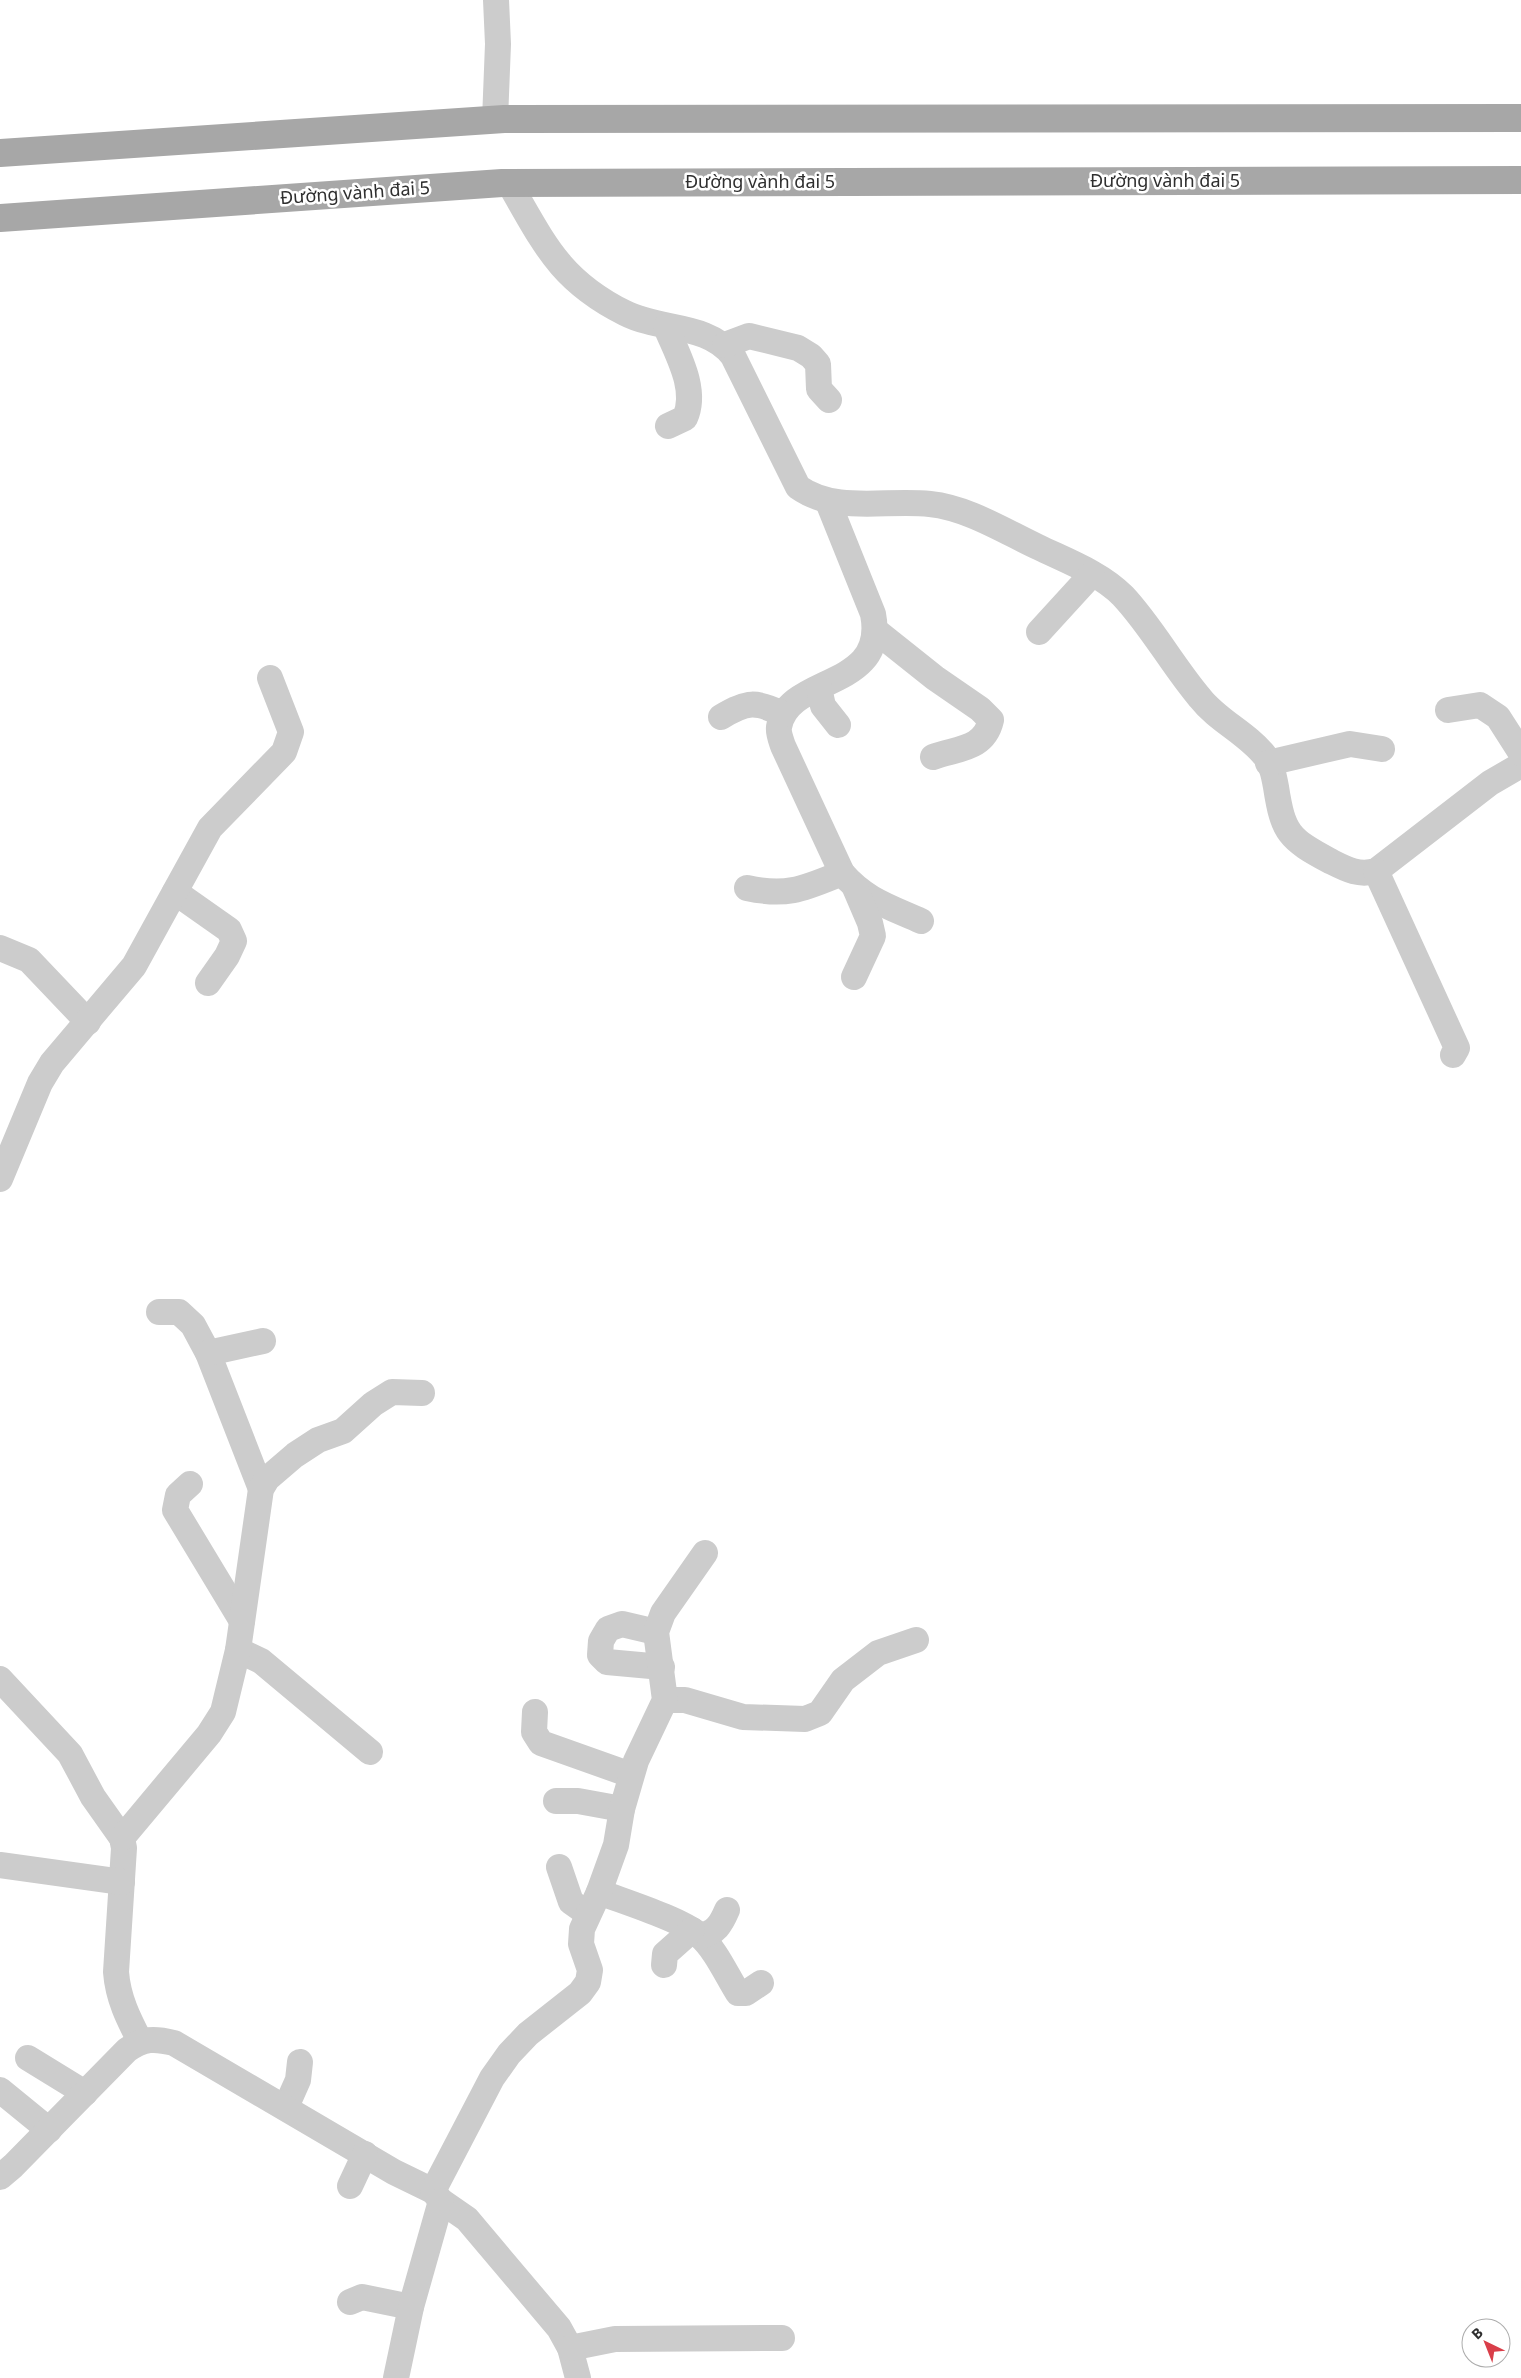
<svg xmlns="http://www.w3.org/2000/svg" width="1521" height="2378" font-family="'Noto Sans',sans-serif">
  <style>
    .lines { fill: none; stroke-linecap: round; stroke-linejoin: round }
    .minor { stroke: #ccc; stroke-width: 26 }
    .major { stroke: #a7a7a7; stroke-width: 28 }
    .labels { text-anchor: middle; stroke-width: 5; stroke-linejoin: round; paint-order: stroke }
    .street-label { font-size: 18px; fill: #2f2f2f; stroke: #fff }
  </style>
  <rect width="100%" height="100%" fill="#fff"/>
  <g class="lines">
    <!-- minor -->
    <g class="minor">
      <path d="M495 120 498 44 496 0"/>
      <path d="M509 183C544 243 559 280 625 313 660 331 708 323 733 356L798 487C836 514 886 499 930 504 968 508 1004 531 1038 547 1067 561 1100 573 1123 596 1152 627 1172 665 1200 698 1218 721 1247 733 1265 756 1272 765 1274 776 1276 787 1283 833 1289 839 1330 861 1346 869 1358 876 1376 871L1490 783 1521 765"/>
      <path d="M666 327C677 354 698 389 685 418L668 426"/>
      <path d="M725 345 749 336 798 348 811 356 818 364 819 389 829 400"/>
      <path d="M828 502 873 614C888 691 788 674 779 727 778 733 781 740 783 746L842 873C865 900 890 907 921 921"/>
      <path d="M876 631 935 678 980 709 991 720C984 750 957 748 933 757"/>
      <path d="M1039 632 1092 574"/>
      <path d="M819 688 823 706 838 725"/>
      <path d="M1448 710 1480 705 1498 717 1521 753"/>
      <path d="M721 717C747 701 756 701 783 714"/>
      <path d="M1268 763 1350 744 1382 749"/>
      <path d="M1376 871 1457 1048 1453 1055"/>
      <path d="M747 888C788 897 805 888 842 873"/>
      <path d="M175 892 229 930 234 941 227 956 208 983"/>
      <path d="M0 948 29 960 88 1022"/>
      <path d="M854 977 873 936 870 923 855 888"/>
      <path d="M0 1179 40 1083 52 1063 134 966 210 828 284 752 291 732 270 678"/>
      <path d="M159 1312H179L193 1325 208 1353 261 1489"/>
      <path d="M208 1353 263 1341"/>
      <path d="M190 1484 178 1495 175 1510 242 1621"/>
      <path d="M656 1632 622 1624 608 1629 601 1641 600 1655 607 1662 662 1667"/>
      <path d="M238 1650 261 1661 370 1752"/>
      <path d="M0 1679 70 1754 93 1797 122 1838 124 1848 116 1972C118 1998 128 2018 140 2041"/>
      <path d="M665 1700H685L743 1717 805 1719 820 1713 843 1680 878 1653 916 1640"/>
      <path d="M535 1712 534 1732 541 1743 631 1775"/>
      <path d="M556 1801H578L622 1809"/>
      <path d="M122 1838 209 1734 223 1712 238 1650 261 1489 267 1479 295 1455 318 1440 343 1431 373 1404 392 1392 422 1393"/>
      <path d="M0 1865 122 1882"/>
      <path d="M559 1867 571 1902 588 1914"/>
      <path d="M599 1892C625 1902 680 1919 699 1935 716 1950 726 1974 738 1993H746L761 1983"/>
      <path d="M700 1936C716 1933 721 1924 727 1910"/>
      <path d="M664 1965 665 1954 692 1930"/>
      <path d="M28 2058 85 2093"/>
      <path d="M0 2090 49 2130"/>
      <path d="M286 2107 298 2080 300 2062"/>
      <path d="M0 2177 13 2166 127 2050C144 2038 154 2038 174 2043L394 2172 433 2191 441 2201 467 2219 559 2328 570 2348 578 2378"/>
      <path d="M350 2186 365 2154"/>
      <path d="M433 2191 492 2078 509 2054 528 2034 580 1993 588 1982 590 1970 581 1944 582 1929 599 1892 616 1845 622 1809 636 1761 665 1700 656 1632 663 1613 705 1553"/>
      <path d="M350 2302 362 2297 411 2307"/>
      <path d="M570 2348 615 2339 782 2338"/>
      <path d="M396 2378 411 2307 441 2201"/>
    </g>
    <!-- major -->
    <g class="major">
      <path d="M0 153 504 119 1521 118"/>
      <path d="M0 218 502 183 1521 180"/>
    </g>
  </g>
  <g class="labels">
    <!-- street labels -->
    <g class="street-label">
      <text x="1165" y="187">Đường vành đai 5</text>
      <text x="760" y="188">Đường vành đai 5</text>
      <text transform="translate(355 193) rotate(-4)" y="6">Đường vành đai 5</text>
    </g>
  </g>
  <!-- north arrow -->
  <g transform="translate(1486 2343) rotate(317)"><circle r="24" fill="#ffffff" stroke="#acacac"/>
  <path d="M0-4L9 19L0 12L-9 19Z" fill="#d93e49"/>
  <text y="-8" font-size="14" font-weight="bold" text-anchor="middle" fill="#2f2f2f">B</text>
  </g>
</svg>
